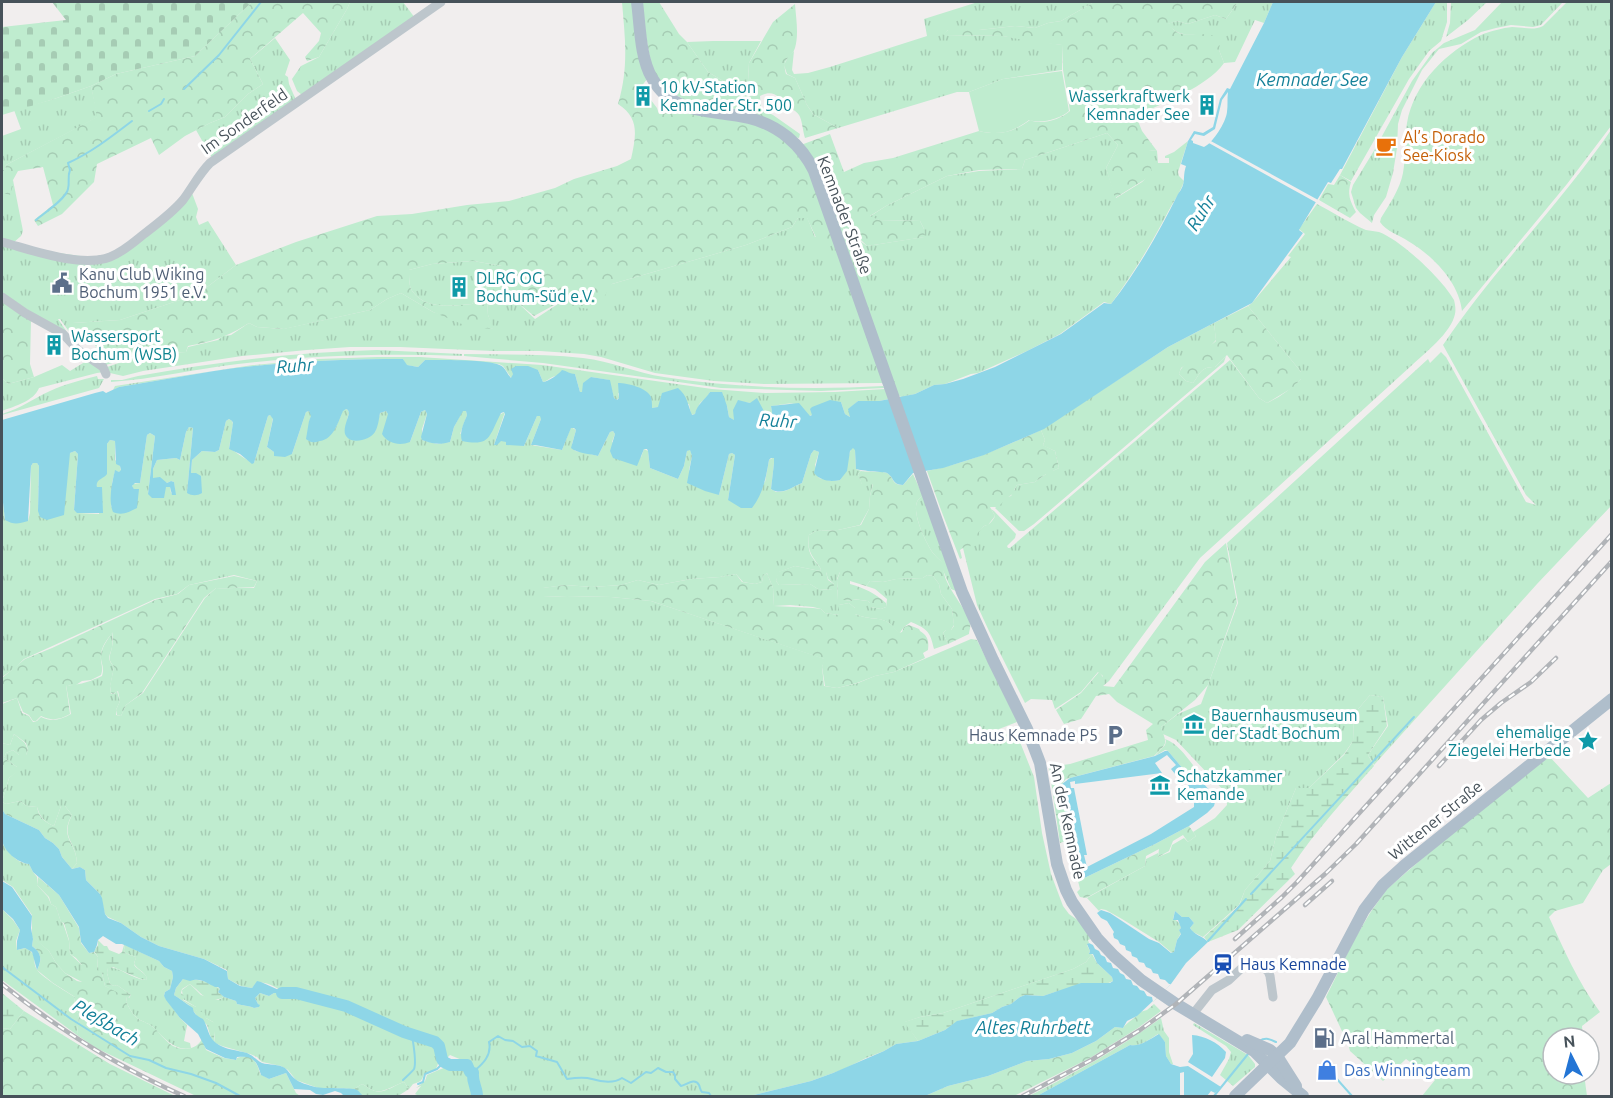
<svg xmlns="http://www.w3.org/2000/svg" width="1613" height="1098" font-family="Ubuntu,sans-serif">
  <style>
    .grass { fill: url(#grass-tufts) }
    .forest { fill: url(#forest-crowns) }
    .wetland { fill: url(#wetland-marsh) }
    .cemetery { fill: url(#cemetery-stones) }
    .garden { fill: #bfeccf }
    .water { fill: #8ed6e7; fill-rule: evenodd }
    .pier { fill: #f1eeee }
    .lines { fill: none; stroke-linecap: round; stroke-linejoin: round }
    .stream { stroke: #8ed6e7; stroke-width: 2 }
    .river { stroke: #8ed6e7; stroke-width: 12 }
    .minor { stroke: #bdc6cc; stroke-width: 9 }
    .major { stroke: #afbecb; stroke-width: 12 }
    .rail-casing { stroke: #b1b4b8; stroke-width: 4.5 }
    .rail { stroke: #fff; stroke-width: 2; stroke-dasharray: 7; stroke-linecap: butt }
    .labels { text-anchor: middle; stroke-width: 6; stroke-linejoin: round; paint-order: stroke }
    .culture-label { font-size: 16px; fill: #0d838f; stroke: #fff; text-anchor: start }
    .street-label { font-size: 16px; fill: #47525a; stroke: #fff }
    .food-label { font-size: 16px; fill: #c56008; stroke: #fff; text-anchor: start }
    .service-label { font-size: 16px; fill: #4e5e75; stroke: #fff; text-anchor: start }
    .transit-label { font-size: 16px; fill: #164399; stroke: #fff; text-anchor: start }
    .shop-label { font-size: 16px; fill: #366cbe; stroke: #fff; text-anchor: start }
    .water-label { font-size: 18px; font-style: italic; fill: #148099; stroke: #fff }
  </style>
  <defs>
    <pattern id="grass-tufts" width="24" height="20" patternUnits="userSpaceOnUse" patternTransform="scale(1.5)"><rect width="24" height="20" fill="#bfeccf"/><path d="M3 7l-1-3M5 7V3M7 7l1-3M15 17l-1-3M17 17v-4M19 17l1-3" fill="none" stroke="#a6ccb4"/></pattern>
    <pattern id="forest-crowns" width="20" height="18" patternUnits="userSpaceOnUse" patternTransform="scale(1.5)"><rect width="20" height="18" fill="#bfeccf"/><path d="M2 6a3 3 0 1 1 6 0M12 15a3 3 0 1 1 6 0" fill="none" stroke="#a6ccb4"/></pattern>
    <pattern id="wetland-marsh" width="20" height="14" patternUnits="userSpaceOnUse" patternTransform="scale(1.5)"><rect width="20" height="14" fill="#bfeccf"/><path d="M1 5h8M5 5V1M11 12h8M15 12V8" fill="none" stroke="#a6ccb4"/></pattern>
    <pattern id="cemetery-stones" width="16" height="16" patternUnits="userSpaceOnUse" patternTransform="scale(1.5)"><rect width="16" height="16" fill="#bfeccf"/><path d="M2 7V4a2 2 0 0 1 4 0v3zM10 15v-3a2 2 0 0 1 4 0v3z" fill="#a6ccb4"/></pattern>
  </defs>
  <rect width="100%" height="100%" fill="#f1eeee"/>
  <!-- grass -->
  <g class="grass">
    <path d="M350 2H403L415 18 302 95 297 91 292 79 301 66 319 57 347 9Z"/>
    <path d="M978 2H1094L1061 21 1048 23 1035 28 1015 26 979 30H948L944 35 1003 36 1062 45V70L1003 79 969 92H957L838 128 813 114 807 105 795 78 787 74 784 65 788 57 794 51 792 70 794 74 808 73 830 67 927 36 924 19Z"/>
    <path d="M1238 2H1273L1264 23 1255 20 1235 62 1224 63 1219 50 1201 34C1185 35 1179 36 1167 24L1177 21 1188 24 1215 15 1226 19Z"/>
    <path d="M1436 2H1447V22L1441 41 1429 51 1409 79 1351 181 1340 175 1402 57Z"/>
    <path d="M1451 2H1487L1468 20 1446 37 1450 23Z"/>
    <path d="M1502 2H1563L1541 25 1533 27 1511 25 1496 28 1481 32 1461 44 1439 49 1422 70 1402 110 1398 124 1397 148 1393 173 1386 197 1374 215 1372 223 1360 213 1356 208 1351 192 1353 185 1375 149 1412 81 1432 53 1444 43 1475 30Z"/>
    <path d="M1567 2H1611V126L1567 184 1462 311C1459 282 1432 255 1408 241 1399 235 1386 231 1380 222L1381 218C1389 205 1400 189 1403 173 1406 157 1404 139 1407 123 1414 83 1446 52 1481 35 1490 31 1503 28 1512 27 1523 27 1533 31 1543 26Z"/>
    <path d="M275 38 290 60 285 75 288 77 289 84 296 100 212 158 196 130 210 123 225 117 248 94 263 84 250 59Z"/>
    <path d="M713 41H761L749 63 748 81 735 88 708 72 687 42Z"/>
    <path d="M91 86 98 117 6 165 5 170H2V136L21 129 14 110 54 99Z"/>
    <path d="M1611 130V506L1537 584 1374 765 1368 755 1388 726 1383 697 1370 695 1354 714 1353 741 1344 754 1309 788H1296L1276 836 1270 861 1245 890 1239 905 1203 937 1193 932 1190 928 1194 923 1189 917H1182L1175 911 1173 919C1178 921 1180 923 1181 928L1179 930 1181 933 1177 940 1174 952 1172 953 1159 942 1122 919 1106 910 1101 909 1099 911 1087 898 1145 866 1146 859 1158 853V857L1170 852 1172 845 1184 838 1188 842 1196 836 1193 832 1215 818 1227 805 1226 793 1176 740 1163 734 1161 727 1178 714 1201 704 1238 603 1227 543 1428 359 1430 363 1441 352 1446 357 1526 502 1536 505 1526 495 1443 345C1494 269 1560 205 1611 130Z"/>
    <path d="M1107 133 1118 145 1106 168 1116 198 1142 182 1149 175V150L1157 151 1158 163H1169V158H1165V156L1174 152 1188 141 1178 172 1179 176 1184 181C1181 191 1174 201 1169 210 1152 243 1133 274 1111 304L1104 302 1060 334 1027 351 978 373 971 374 945 384 934 385 915 394 901 397 882 383 764 384 714 381 655 373 601 357 584 354 540 351H493L400 347H350L307 350 242 356 143 371 123 376 110 373 107 367 145 354 147 357C154 356 157 350 164 349L167 353 186 352 188 347 218 340 223 336 231 335 249 323 257 327 283 329 370 310 387 299 401 293 433 312 493 329 488 315 486 283 472 304C452 306 423 310 411 289 409 284 409 275 409 270L432 264 473 261 502 266 525 277 517 302 535 319 558 304 612 284 746 245 792 227 798 218 807 217 815 237 841 227 867 246 924 237V229L920 221 879 220 869 217 886 206 947 176 979 171 1022 169 1025 160Z"/>
    <path d="M13 180 23 231 21 236 13 243 2 239V186L3 193Z"/>
    <path d="M192 193 198 209 196 217 199 225 208 221 236 265 198 294 120 320 73 323 82 333 79 336 73 337 60 319H58L69 335 2 294V245L109 260Z"/>
    <path d="M1317 204C1333 212 1349 223 1366 230 1370 231 1375 231 1379 232 1401 240 1443 280 1454 300 1455 304 1456 309 1455 314 1451 333 1425 353 1411 366L1200 558 1109 681 1103 686V676L1098 672 1081 692 1055 709 1052 700 1031 699 1025 703 989 631 977 605 963 548 984 526C989 525 993 521 995 516L991 509 994 511 1016 534 1015 538 1007 546 1008 548H1010L1230 360 1259 398 1267 403C1280 397 1291 389 1301 379V372L1248 306 1252 303 1291 257 1288 256 1305 234 1299 229Z"/>
    <path d="M1214 323 1216 340 1208 349 1181 368 1179 374 1186 381 1193 383C1201 373 1200 367 1215 367L1226 356 1224 362 1034 524 1024 531H1019L995 508 1007 497 1011 496 1017 485 1035 482 1046 474 1059 468 1055 451 1044 446 1043 445 1045 440 1041 430 1168 347Z"/>
    <path d="M377 350 462 354V356C387 353 313 355 238 364 196 369 153 379 111 382V380H122L138 376C217 362 296 352 377 350Z"/>
    <path d="M464 354C504 355 544 353 583 358 611 361 636 373 664 377 736 388 810 390 883 386L884 388 821 391 721 388 543 363 464 356Z"/>
    <path d="M377 357H420L542 365 712 389 765 393 835 392 885 389 889 399 879 401H858L849 409 850 417 845 414 841 402 812 412V415L809 416C797 398 791 404 771 406L773 419H768L750 403 738 401 735 421 729 417 727 406 710 392 707 397 700 403 695 414 691 415 689 404 652 408 618 393 619 398 616 400 614 398 609 380 591 377 582 392H580L575 374C569 374 562 374 556 376 550 377 548 381 543 382L538 370 513 374 512 379 503 366 499 364 465 361 425 360 418 367 406 365 403 359C340 359 276 362 214 371 182 376 151 382 119 387L113 390 115 386 253 365 318 359Z"/>
    <path d="M88 360 104 372 97 373 39 388C34 401 15 406 2 411V378L8 384 34 377 62 365 70 371Z"/>
    <path d="M97 376 98 379H104L99 388 2 415V414C22 408 32 399 50 391 65 384 81 380 97 376Z"/>
    <path d="M346 409 348 410 349 413 347 420 375 432 380 413 386 411 410 442 421 412 425 410 427 414 422 429V440L437 444 450 442 454 427 463 410 466 411 467 415 460 434 505 412 494 445 500 440 524 446 537 416H541V419L531 445 562 450 571 427 576 430 572 444 575 451 583 452 598 456 610 432 613 431 615 434 612 442 641 457 644 449 648 451 650 468 678 479 684 466 687 451 690 449 692 456 689 470 719 495 729 454 732 453 735 455 728 500 765 482 769 460 774 457V463L771 489 776 492 785 491 802 483 811 454 814 450 819 452 815 465 819 478 831 481 840 480C849 467 846 460 852 447L855 448 856 469 861 471 858 474 862 484 873 483 870 496 869 509 860 525 838 530 816 531 809 535C807 554 811 555 821 569L820 571 795 566 779 572 776 581 779 585 810 584 818 589 832 590 834 584 828 579 826 572H840L837 579 838 600H845L852 601V599L868 601 870 603V607L881 609 886 607 887 599 875 589 866 586 870 581 883 582 896 579 923 578 927 575 933 576 939 584 941 594 952 609 954 625 951 630H946L943 633 948 644 934 649C930 632 928 629 911 622L904 627 899 634C884 612 876 623 855 614V608L849 603 839 605V615L825 613 821 609 813 607 790 605 774 606 773 588 767 573 763 576 762 582 755 584 743 582 736 574 720 577 691 579 659 585 638 580 621 585 592 587 565 585 543 588V597L567 596 611 597 651 601 825 659 822 667 824 686 837 688 858 683 875 676 894 672 971 639 977 640 1016 719 1017 722 999 729 1001 735 1016 732 1034 777 1042 833 1051 874 1063 906 1069 914 1079 921 1158 997 1153 1002V999L1091 943H1089L1087 945 1090 951 1089 953 1092 954 1086 962 1073 969 943 1013 920 1017 905 1022 918 1041 896 1044 884 1051 866 1058 844 1069 811 1081 750 1096H478L479 1093 474 1080V1069H472L469 1063 450 1055 441 1064 439 1061 436 1069 424 1074C422 1081 420 1082 413 1084L409 1089 404 1082C396 1084 385 1093 375 1091 371 1090 366 1086 362 1084L354 1089 334 1088 321 1089 296 1080 288 1070 281 1066 262 1062 257 1057 250 1054 222 1046 215 1043C214 1035 215 1030 213 1022L206 1018 196 1010V1007L183 999 182 990 190 984 201 995 218 1000 224 997 236 1001 237 1004C243 1006 248 1005 254 1008L259 1007V1005L258 1004 255 998 260 993 269 996 274 993 282 992C276 986 265 982 257 982L252 988 241 986 228 979 227 970 204 959 159 946 141 937 121 923 108 917 105 914 100 894 86 880 85 870 80 867 72 869 77 863C76 841 60 838 72 815L65 806H61L54 826C44 822 40 817 37 807L27 806 20 801 6 804 2 802 9 778 17 771V767L4 758 6 753 13 750 19 755H26L28 750 26 743 14 734 10 745 2 743V704L17 698 22 713 29 716 33 722 37 721 41 717C52 722 60 720 71 714L66 685C78 686 91 681 102 676 105 666 100 663 101 655 102 646 109 638 113 631 112 636 113 642 112 647 110 657 106 657 114 667L110 687 111 694H114L117 691 120 701 116 710V715L121 716 126 705 143 693 205 598 216 588C229 589 241 587 254 588L257 581 234 575 189 585 177 594 155 599 24 659 15 668 2 677V494L5 520 28 521 30 513 31 466 33 463H37L39 466 38 511 70 453 75 451 78 454 74 510 78 513 99 514 102 487H97L96 484 107 444 110 440 115 441V460L120 466 121 471 119 472 115 471 112 483 111 507 138 489H134L132 487 133 484 140 483 147 435 150 433 155 436 148 494 166 487H170L171 493 175 495 174 482 171 481 167 483 153 478V469L157 460 176 458 180 460 186 432 189 427 193 428 187 493 191 473 192 460 202 451 215 452 219 450 226 421 229 419 232 421 233 424 229 448C238 453 245 460 254 463L268 416 270 415 273 418 267 447 274 452 292 454 306 412 309 411C313 414 311 418 309 421L335 429 343 410Z"/>
    <path d="M923 496 956 591 951 589 942 568 943 563C940 560 936 557 933 553 926 543 912 514 917 502 918 499 920 498 923 496Z"/>
    <path d="M1165 739C1178 744 1185 755 1193 765L1192 769 1182 778 1180 775 1184 770 1168 751 1165 750 1155 756 1165 745 1166 741Z"/>
    <path d="M2 842C9 853 16 863 29 864L33 872 37 877V885L48 897 51 904 56 907 61 922 63 923 69 941 70 954 82 965V982L65 973 56 963 49 951 32 937V915L13 887 2 880Z"/>
    <path d="M2 909 13 920 20 930 16 941 17 950 25 948C38 954 32 958 36 968 39 976 67 992 75 997L74 1006 79 1015 77 1035 2 980Z"/>
    <path d="M125 945 159 961 164 967 172 971 173 977 170 989 165 992 164 996 180 1018 187 1025 184 1041 190 1043 191 1048C176 1052 164 1038 154 1028 150 1023 142 1022 137 1018 132 1014 129 1007 126 1002L127 996 129 998 131 995 117 985 114 986 110 984 107 973 108 967C120 967 132 979 146 980L147 978C144 971 138 970 134 964L136 957 125 953 124 950Z"/>
    <path d="M1161 1018 1164 1031 1169 1038V1052L1173 1064H1171L1166 1056 1165 1042 1158 1034C1150 1039 1140 1047 1130 1045L1037 1096H1029C1075 1073 1120 1048 1161 1018Z"/>
    <path d="M1194 1023 1248 1055 1255 1064V1067L1233 1086 1220 1075 1229 1059 1231 1052 1226 1046 1193 1025Z"/>
    <path d="M448 1066 467 1067C471 1076 473 1085 474 1095L476 1096H419L415 1094 421 1086 416 1088 425 1081 427 1075Z"/>
  </g>
  <!-- forest -->
  <g class="forest">
    <path d="M252 2H350L347 9 319 57 307 61 305 57 319 41 321 33 303 13 250 59 263 84 248 94 225 117 210 123 185 136 159 155 151 138 97 164 94 182 62 214 38 226 34 220 53 205 43 167 18 171 13 180 10 195 3 193 2 170H5L6 165 97 117 91 86 116 74 195 56Z"/>
    <path d="M622 2H634L647 79 641 87 657 108 659 114 667 113 671 104 748 121 768 128 793 148 830 134 844 172 864 163 893 158 979 131C999 136 1014 132 1030 120 1041 125 1060 120 1070 111L1063 70 1062 45 1033 42 1003 36 943 35 948 30H979L1015 26 1035 28 1048 23 1061 21 1094 2H1238L1226 19 1215 15 1188 24 1177 21 1168 24C1179 37 1184 34 1200 34 1207 34 1215 36 1221 37L1219 50 1224 63C1207 87 1163 103 1136 116L1142 131 1157 151 1149 150 1152 175 1115 198 1106 168 1118 145 1107 133 1025 160 1022 169 979 170 947 176 886 206 870 216 879 220 920 221 924 229 925 237 867 246 857 236 841 227 833 243 828 245 819 244 807 218H798L792 227 746 245 612 284 596 310 556 304 534 316 517 302 525 277 504 278 502 266 473 261 432 264 409 270C409 275 409 284 411 289 423 310 452 306 472 304L479 293V283H486L488 315 494 329 469 327 433 312 401 293 387 299 370 310 284 329 257 327 249 323C227 337 214 341 188 346L186 352 167 353 164 349C157 350 154 355 147 357L144 353 106 365 94 360 96 346 72 323 120 320 198 294 236 265 296 242 377 216 412 214 467 205 509 201 555 188 574 179 617 166 631 159C636 136 640 118 618 104 629 67 625 39 622 2Z"/>
    <path d="M640 2H659L679 34 687 42 708 72 735 88 748 81 749 63 773 22 795 4C796 18 799 34 795 48 791 60 781 56 786 74L795 78 807 105 813 114 838 128 805 138C803 132 802 119 799 115 797 112 791 108 788 106 778 97 774 89 760 96L761 109 773 115 800 134 799 138 794 137 691 103 672 93 658 80 652 69Z"/>
    <path d="M1340 175 1351 182C1347 194 1350 201 1356 212L1350 218 1319 200 1328 184 1334 185Z"/>
    <path d="M2 298 31 319 30 364 34 377 8 384 2 378Z"/>
    <path d="M1248 306 1301 372V379L1292 388 1267 403 1259 398 1227 355 1215 367C1200 367 1201 373 1193 383L1186 381 1179 374C1182 361 1206 350 1216 341L1214 323Z"/>
    <path d="M1041 430 1045 440 1043 445 1055 451 1059 468 1053 471V473L1050 475 1046 474 1035 482 1017 485 1014 490V493L1007 498 998 507H990L995 516 988 525 984 526 979 532V536L978 538H973L970 547 966 546 960 550 962 558 960 559 941 510 927 471C969 463 1003 447 1041 430Z"/>
    <path d="M861 471C866 472 884 471 887 473 895 478 891 485 903 485L913 474 923 496C920 498 918 499 917 502 912 514 926 543 933 553 936 557 940 560 944 563 939 583 967 606 970 624 971 627 969 631 969 634L948 644 943 633 946 630H951L954 626 952 609 941 594 939 584 933 576 927 575 923 578 896 579 883 582 870 581 866 586 850 581V584C864 588 875 593 886 603V607L881 609 870 607V603L868 601 853 599 852 601 845 600H838L837 580 840 572H826L828 580 834 584 833 590 818 589 810 584 779 585 776 581 778 572 795 566 820 571 821 569C812 555 807 553 809 535L816 531 838 530 861 525 869 509 870 496 873 484 862 485 858 474Z"/>
    <path d="M1226 543 1237 603 1208 685 1195 700 1161 727C1167 745 1168 742 1154 756L1066 779 1062 784 1070 837 1068 840 1060 843 1049 767 1070 764 1148 740 1146 730 1153 724 1117 702 1109 694 1096 696 1081 719 1064 724 1056 710 1081 693 1099 672 1103 677V686L1114 687 1205 562Z"/>
    <path d="M767 573 773 588 774 606 813 608 821 609 825 613 839 615V605L849 603 855 608V614C876 623 883 612 899 633L902 632 904 627 909 625 919 629 920 631C928 636 929 641 928 650L923 653 925 658 894 672 875 676 857 683 837 688 825 686 822 667 824 659 651 601 611 597 567 596 543 597 542 588 565 585 592 587 621 585 638 580 659 585 691 579 720 577 736 574 742 582 755 584 762 582 763 576Z"/>
    <path d="M234 576 257 581 254 587C241 587 229 589 216 588L204 598 142 693 126 705 121 716 117 715 116 710 120 701 118 691 113 694 111 693 110 686 114 667C107 658 110 657 112 647 113 643 113 636 113 632 108 638 101 647 101 655 100 663 104 667 101 675L91 680 82 681 76 685H66L70 714C59 720 52 721 41 716L36 721H33L29 715 23 712 17 698 2 703V678L25 659 52 648 155 600 178 594 189 585Z"/>
    <path d="M14 734 25 743 28 750 26 755H19L13 750 6 753 4 758 17 767V772L9 778 2 802 6 804 20 801 27 806 37 807C39 817 44 822 54 826L61 806H65L72 815C59 838 76 841 77 863L72 869 62 857 59 849 53 843 45 838 39 830 5 814 2 809V743L10 745Z"/>
    <path d="M1549 756 1588 798 1611 783V864L1603 870 1583 903 1555 911 1549 917C1564 950 1578 982 1600 1012L1582 1026 1583 1038H1553V1074H1584L1587 1096H1422L1435 1080 1406 1059 1383 1081 1350 1051 1348 1044 1326 997 1354 940 1370 913 1387 889 1431 851Z"/>
    <path d="M1189 826 1196 836 1188 842 1183 835 1173 841 1169 851 1158 857 1159 849 1146 856 1145 866 1086 898 1080 897 1077 892 1080 889 1078 881 1155 844Z"/>
    <path d="M38 877 59 895 79 928 81 943 89 953 94 952 98 957 97 969 102 973 105 986 127 996 126 1002C130 1009 133 1016 140 1020 144 1022 150 1024 153 1027 159 1032 166 1042 173 1046 184 1051 196 1050 202 1039L206 1050 224 1058 236 1060 237 1058C240 1057 243 1056 247 1056 254 1057 259 1067 260 1074L269 1079 286 1073 296 1093 300 1096H196L96 1048 77 1035 79 1015 74 1006 75 997 53 983 37 970C42 961 42 953 32 946L33 937 49 951 56 963 65 973 77 981 82 982V965L76 958 70 954 69 940 64 923 61 922 56 907 51 904 49 897 37 885Z"/>
    <path d="M1154 1004 1161 1011 1138 1028 1090 1058 1014 1096H925L948 1086 988 1076 1027 1061 1049 1059 1072 1053 1096 1041 1115 1027 1123 1028C1128 1021 1135 1019 1140 1012L1147 1010Z"/>
    <path d="M24 1011 110 1064 175 1096H2V1028L10 1029Z"/>
  </g>
  <!-- wetland -->
  <g class="wetland">
    <path d="M1370 695 1383 697 1387 726 1368 755 1374 766C1345 799 1315 831 1291 868L1295 874 1238 930 1208 942 1204 937 1239 906 1245 890 1270 861 1276 836 1296 788H1309L1344 755 1353 741 1354 714Z"/>
    <path d="M98 940 104 946H107L109 950 119 954 122 952 124 945H125L124 950 125 953 136 957C136 959 134 962 134 964 134 968 145 972 147 978L146 980 141 979 113 967 108 968 107 973 110 984 114 986 117 985 131 995 128 998 105 986 102 973 97 970 98 957 94 951 98 945Z"/>
    <path d="M1092 954 1097 963 1112 977 1113 981 1106 984 1094 983 1055 992 1043 996 1025 995 1020 997 1011 1004 1002 1007 992 1013 958 1021 945 1030 918 1041 904 1022 920 1017 943 1013 1073 969 1086 962Z"/>
    <path d="M183 979C197 979 209 981 220 989L218 992 224 997C207 1005 202 993 190 984L182 989 181 993 185 997 183 1000 196 1007V1010L205 1013 206 1018 213 1022 216 1025 214 1037 215 1043 211 1038 207 1025 197 1016 189 1005 174 995 176 988Z"/>
    <path d="M2 993 24 1011 10 1029 2 1028Z"/>
    <path d="M404 1082 409 1089 398 1096H363L354 1089 362 1084C366 1086 371 1090 375 1091 385 1094 396 1084 404 1082Z"/>
  </g>
  <!-- cemetery -->
  <path class="cemetery" d="M52 2H252L195 56 116 74 91 86 54 99 2 115V27L66 20Z"/>
  <!-- garden -->
  <path class="garden" d="M1062 71 1069 111C1060 119 1041 124 1029 120 1013 132 1000 136 979 131L969 92 1003 79Z"/>
  <!-- water -->
  <g class="water">
    <path d="M1273 2H1436L1402 57 1342 169H1340L1331 183 1328 182 1299 230 1303 233 1252 303 1168 347 1044 429 984 455 943 468 913 473 903 485C891 484 895 478 887 473 885 472 862 471 856 469L855 450 853 448 850 451 847 471 840 480C830 482 821 481 814 473L819 452 814 450 811 454 802 483C792 487 781 496 771 489L774 463V458H771L769 460C766 478 763 494 752 508H741L728 500 735 455 732 453 729 454 719 495 705 491 687 483 692 456 690 450 687 451 684 466 678 479 650 468 648 451 647 449H644L637 466 613 458 610 451 615 434 613 431 610 432 598 456C591 454 576 453 571 448L576 430 574 428H571L562 450 535 445H531L541 419 540 416H537L524 446 506 445V442L501 441 497 445H494L505 414 504 412 501 413C489 436 491 447 462 441 459 432 464 423 467 415L466 411H463L454 427 450 442C440 445 432 444 422 440L421 437 427 414 425 410 421 412 410 442C400 446 388 444 382 434L388 414 386 411 380 413C379 419 378 427 375 432 370 440 352 445 346 436 342 430 348 419 349 413L348 410 346 409 343 411C338 422 334 439 320 441 313 443 311 443 306 439L309 421 311 416 309 411 306 412 292 454 285 457 274 456V452L267 447 273 419 270 415 268 416 254 463 252 464 240 454 229 449 233 423 232 421 229 419 226 421 219 450 215 452 202 451 192 460 191 473H196L201 476 202 493C197 496 192 496 187 493L193 428 189 427 186 432 180 460 176 458 157 460 153 469V478L160 477 167 483 171 481 174 482 176 495H172L170 487H166L164 498H152L148 494 155 436 150 433 147 435 140 483H135L132 486 134 489H139L137 508C129 512 122 516 113 512 108 500 112 483 115 470L119 472 121 470 120 466 116 464 115 441 110 440 107 444V474C104 479 95 479 97 487H102L103 513H77L74 510 78 454 75 451 70 453 64 515 47 520 40 517 38 511 39 466 37 463H33L31 466 28 521C18 524 14 525 5 520L2 494V420L95 393 103 391 106 393 119 387C151 382 182 376 214 371 277 362 340 359 403 359L407 365 418 367 425 360C437 360 497 359 503 367 506 370 508 375 511 378L513 374 511 369 516 366H528L538 370 543 382C549 381 558 375 562 370 567 371 570 374 575 374L580 392H582L583 383 591 377 610 380 614 398 617 400 619 398 618 383C628 383 647 388 651 397 652 401 652 404 652 408L658 407 662 393 678 388C688 397 687 403 692 415L695 414C697 404 705 400 710 392H722L727 406 729 417 734 420 733 410 738 400 750 403 757 398 768 419H773L771 406 799 403 810 416 812 415 810 409 812 407 830 400 841 402 845 414 850 417 848 409 858 401H879L915 394 934 385 945 384 963 379 995 367 1061 334 1104 303 1111 304C1138 270 1159 232 1178 194 1187 183 1182 178 1186 166L1181 164 1188 141 1194 131 1203 133 1213 127 1220 99 1227 88 1230 89 1264 23ZM1228 92C1227 99 1228 105 1227 112 1226 122 1213 143 1204 147L1193 143V141L1191 140 1195 134 1204 136 1215 129 1222 100Z"/>
    <path d="M1165 751H1168L1184 770 1180 775 1182 778 1180 780 1171 769 1176 765 1167 755 1155 763 1162 773 1075 784V781L1070 782 1071 788H1074L1087 855H1084L1087 867 1151 834 1194 807V803L1198 801 1199 797 1197 795H1193L1187 786 1198 777 1216 798 1214 806 1207 813 1189 826 1155 844 1078 881 1075 879C1069 847 1067 815 1062 784L1070 778 1155 756Z"/>
    <path d="M2 809 5 814 39 830 45 838 53 843 59 849 62 857 72 869 80 867 85 870 86 880 100 894 102 898 105 914 108 918 121 923 141 937 159 946 204 959 227 971 228 979 240 986 252 988 257 981 261 982 281 991 282 993H274L269 996 260 993 255 998 258 1004 260 1005 259 1007 254 1008C248 1005 243 1006 237 1004L236 1001 224 997 218 992 220 989 218 987H215C207 983 200 977 190 981L183 979 176 988 174 995C181 999 186 1004 193 1008 193 1014 199 1017 203 1019 208 1027 208 1037 216 1043 225 1050 237 1050 247 1053 254 1056 256 1060 262 1063 269 1065 279 1064 285 1068 289 1071 290 1075 294 1078 299 1083 309 1085 315 1087 323 1089 352 1087 357 1090 359 1091 361 1094 363 1096H344L341 1093 335 1091 323 1095 316 1094 310 1090 294 1089 286 1073 269 1079 261 1075C257 1061 253 1055 237 1057L236 1060 225 1058 206 1049 198 1034 180 1018 166 1000 164 996 165 992 170 989 173 977 172 971 164 967 159 961 122 944H116L103 936 98 940 97 945 94 952 89 953 81 942 79 927 59 895 33 872 29 864C18 863 3 851 2 839 0 830 1 819 2 809Z"/>
    <path d="M2 881 12 887 32 916 31 928 33 939 32 946C42 953 42 960 37 970L32 952 25 948 17 950V941L20 930 13 919 2 909Z"/>
    <path d="M1101 910 1110 913 1149 939 1159 943 1171 953 1174 952 1177 940 1181 934 1179 930 1181 928 1178 920H1173L1175 911 1182 917H1189L1194 923 1190 928C1194 935 1203 936 1208 942L1186 963 1171 984 1137 1016 1127 1021 1123 1028 1115 1027 1096 1041 1072 1053 1049 1059 1027 1061 988 1076 948 1086 925 1096H750L811 1081 833 1073 884 1051 896 1044 918 1041 945 1030 957 1021 992 1013 1002 1007 1011 1004 1020 997 1025 995 1043 996 1081 983H1110L1113 981 1112 977 1097 963 1093 954H1089L1090 951 1087 944 1113 934 1114 932 1107 921 1101 918 1097 913Z"/>
    <path d="M1159 1034 1165 1042 1166 1056 1171 1064 1180 1067 1188 1066 1221 1087 1215 1093 1211 1091 1207 1096H1184V1072L1180 1073V1096H1037L1130 1045C1140 1047 1150 1039 1159 1034Z"/>
    <path d="M1192 1035C1205 1036 1217 1042 1226 1052L1225 1058 1212 1077 1188 1062 1193 1054Z"/>
  </g>
  <!-- pier -->
  <g class="pier">
    <path d="M1209 140 1320 201 1319 204 1207 142Z"/>
    <path d="M1109 932 1113 934 1114 938 1118 940 1120 944 1125 946 1126 950 1131 952 1132 956 1137 958 1139 962 1144 963 1146 967 1151 969 1153 973 1158 974 1160 979 1165 980 1169 984H1171L1153 1002 1152 997 1147 996 1144 991 1140 990 1137 986 1133 985 1131 980 1126 979 1124 975 1120 973 1118 969 1113 968 1111 963 1107 962 1105 957 1101 955 1099 951 1095 949 1093 945 1089 943 1088 940Z"/>
  </g>
  <g class="lines">
    <!-- stream -->
    <g class="stream">
      <path d="M184 89 219 55 261 2"/>
      <path d="M149 111 161 104 164 99"/>
      <path d="M36 220C44 213 66 199 68 189 70 182 67 177 70 170L68 163C92 152 111 137 132 121"/>
      <path d="M1251 894 1414 717"/>
      <path d="M1208 941 1246 899"/>
      <path d="M2 967 71 1019 130 1056 149 1060 166 1068 191 1074 216 1083 240 1096"/>
      <path d="M1259 1041C1266 1037 1269 1039 1276 1042"/>
      <path d="M469 1069 474 1071C483 1064 492 1055 489 1042L498 1036 505 1040 513 1041 522 1047 530 1046 537 1051 536 1056 557 1062 567 1079C574 1078 585 1077 592 1079 602 1082 613 1084 622 1078L631 1083 646 1072 651 1073 658 1068 666 1072H673L675 1075V1079L681 1086C686 1085 695 1077 699 1085 700 1087 700 1090 702 1092L709 1093 711 1096"/>
      <path d="M1336 1078 1352 1096"/>
      <path d="M403 1080C406 1077 412 1072 414 1069 417 1062 413 1043 412 1035"/>
      <path d="M418 1084 423 1082 425 1074 437 1069 444 1062"/>
      <path d="M1214 1096 1248 1054"/>
    </g>
    <!-- river -->
    <path class="river" d="M282 993H296L346 1006 404 1032 435 1042 439 1046 442 1059 444 1062 450 1065H467L470 1072 473 1073C472 1082 477 1088 477 1096"/>
    <!-- minor -->
    <g class="minor">
      <path d="M2 242C32 250 80 268 110 257 123 252 134 242 144 234 157 224 172 213 183 200 192 188 199 174 210 163L441 2"/>
      <path d="M2 297 25 313 63 334 78 350 103 367 106 374"/>
      <path d="M1193 1014 1212 990 1229 980 1245 965 1252 963H1256L1268 971 1270 976 1273 997"/>
    </g>
    <!-- major -->
    <g class="major">
      <path d="M637 2C640 24 640 58 652 78 674 117 712 109 749 118 778 125 801 144 814 171L962 592 993 660 1027 729 1040 763 1057 864 1066 890 1072 902 1097 938 1114 956 1141 980 1176 1004 1254 1051 1281 1078 1303 1096"/>
      <path d="M1247 1040 1270 1050 1277 1056 1296 1086"/>
      <path d="M1235 1096 1290 1043 1317 999 1364 910 1383 885 1405 865 1612 699"/>
    </g>
    <!-- rail casing -->
    <g class="rail-casing">
      <g id="rail">
        <path d="M1439 766 1481 720 1501 703 1531 682 1556 658"/>
        <path d="M1305 905 1332 881"/>
        <path d="M1235 939 1282 897 1297 882 1612 534"/>
        <path d="M2 984C58 1029 118 1067 184 1096"/>
        <path d="M1023 1096 1093 1059 1140 1030 1176 1004 1325 874 1356 844 1612 561"/>
      </g>
    </g>
    <!-- rail -->
    <use href="#rail" class="rail"/>
  </g>
  <!-- icons -->
  <defs>
    <g id="building-bare" transform="scale(1.62)"><path d="M-4-6H4V6H1V3H-1V6H-4ZM-2.5-4.3h1.7v1.8h-1.7ZM.8-4.3h1.7v1.8H.8ZM-2.5-1h1.7V.8h-1.7ZM.8-1h1.7V.8H.8Z" fill="#0f9aa8" stroke="#fff" stroke-width="2.5" paint-order="stroke"/></g>
    <g id="cafe-bare" transform="scale(1.62)"><path d="M-5.5-4.5H6V0H3Q3 3.5 0 3.5H-2.5Q-5.5 3.5-5.5 0ZM3-3.2v2h1.7v-2ZM-6 4.5H4V6H-6Z" fill="#e8710a" stroke="#fff" stroke-width="2.5" paint-order="stroke"/></g>
    <g id="civic-bare" transform="scale(1.62)"><path d="M-.6-6.5H3V-4.5H.6V-3L4-1V1h2V6H-6V1h2V-1L-.6-3ZM-1.2 2.5V6h2.4V2.5Z" fill="#5c6f8a" stroke="#fff" stroke-width="2.5" paint-order="stroke"/></g>
    <g id="museum-bare" transform="scale(1.62)"><path d="M0-6L6-3V-2H-6V-3ZM-5-1h2V3h-2ZM-1-1h2V3h-2ZM3-1h2V3H3ZM-6 4H6V6H-6Z" fill="#0f9aa8" stroke="#fff" stroke-width="2.5" paint-order="stroke"/></g>
    <g id="parking-bare" transform="scale(1.62)"><path d="M-3.5-5.5H1a3.5 3.5 0 0 1 0 7H-1V5.5H-3.5ZM-1-3.4V-.6H.8a1.4 1.4 0 0 0 0-2.8Z" fill="#5c6f8a" stroke="#fff" stroke-width="2.5" paint-order="stroke"/></g>
    <g id="sight-bare" transform="scale(1.62)"><path d="M0-6L1.8-2.2L6-1.7L2.9 1.2L3.7 5.4L0 3.3L-3.7 5.4L-2.9 1.2L-6-1.7L-1.8-2.2Z" fill="#0f9aa8" stroke="#fff" stroke-width="2.5" paint-order="stroke"/></g>
    <g id="station-bare" transform="scale(1.62)"><path d="M-3-6H3Q5-6 5-4V2Q5 4 3 4L4.5 6H3L1.5 4h-3L-3 6H-4.5L-3 4Q-5 4-5 2V-4Q-5-6-3-6ZM-3.5-4v3h7v-3ZM-3.5 1v1.5H-2V1ZM2 1v1.5H3.5V1Z" fill="#1a4fb4" stroke="#fff" stroke-width="2.5" paint-order="stroke"/></g>
    <g id="fuel-bare" transform="scale(1.62)"><path d="M-5.5-6h7V0h2V4h1.3V-2.5L3-4.5l.8-.8L6-3V5H2.5V1h-1V6h-7ZM-4.2-4.7v3.2H.2V-4.7Z" fill="#5c6f8a" stroke="#fff" stroke-width="2.5" paint-order="stroke"/></g>
    <g id="shop-bare" transform="scale(1.62)"><path d="M-5-2.5h2.3a2.7 3.5 0 0 1 5.4 0H5L5.5 6h-11ZM-1.5-2.5h3a1.5 2.3 0 0 0-3 0Z" fill="#3f7fe0" stroke="#fff" stroke-width="2.5" paint-order="stroke"/></g>
  </defs>
  <g fill-rule="evenodd">
    <use href="#building-bare" x="643" y="96"/>
    <use href="#building-bare" x="1207" y="105"/>
    <use href="#cafe-bare" x="1386" y="146"/>
    <use href="#civic-bare" x="62" y="283"/>
    <use href="#building-bare" x="459" y="287"/>
    <use href="#building-bare" x="54" y="345"/>
    <use href="#museum-bare" x="1194" y="724"/>
    <use href="#parking-bare" x="1115" y="735"/>
    <use href="#sight-bare" x="1588" y="741"/>
    <use href="#museum-bare" x="1160" y="785"/>
    <use href="#station-bare" x="1223" y="964"/>
    <use href="#fuel-bare" x="1324" y="1038"/>
    <use href="#shop-bare" x="1327" y="1070"/>
  </g>
  <g class="labels">
    <!-- culture labels -->
    <g class="culture-label">
      <text x="660" y="93">10 kV-Station<tspan x="660" dy="18">Kemnader Str. 500</tspan></text>
      <text x="1190" y="102" text-anchor="end">Wasserkraftwerk<tspan x="1190" dy="18">Kemnader See</tspan></text>
      <text x="476" y="284">DLRG OG<tspan x="476" dy="18">Bochum-Süd e.V.</tspan></text>
      <text x="71" y="342">Wassersport<tspan x="71" dy="18">Bochum (WSB)</tspan></text>
      <text x="1211" y="721">Bauernhausmuseum<tspan x="1211" dy="18">der Stadt Bochum</tspan></text>
      <text x="1571" y="738" text-anchor="end">ehemalige<tspan x="1571" dy="18">Ziegelei Herbede</tspan></text>
      <text x="1177" y="782">Schatzkammer<tspan x="1177" dy="18">Kemande</tspan></text>
    </g>
    <!-- street labels -->
    <g class="street-label">
      <text transform="translate(244 121) rotate(-35)" y="6">Im Sonderfeld</text>
      <text transform="translate(845 215) rotate(69)" y="6">Kemnader Straße</text>
      <text transform="translate(1435 820) rotate(-39)" y="6">Wittener Straße</text>
      <text transform="translate(1068 821) rotate(78)" y="6">An der Kemnade</text>
    </g>
    <!-- food labels -->
    <g class="food-label">
      <text x="1403" y="143">Al’s Dorado<tspan x="1403" dy="18">See-Kiosk</tspan></text>
    </g>
    <!-- service labels -->
    <g class="service-label">
      <text x="79" y="280">Kanu Club Wiking<tspan x="79" dy="18">Bochum 1951 e.V.</tspan></text>
      <text x="1098" y="741" text-anchor="end">Haus Kemnade P5</text>
      <text x="1341" y="1044">Aral Hammertal</text>
    </g>
    <!-- transit labels -->
    <g class="transit-label">
      <text x="1240" y="970">Haus Kemnade</text>
    </g>
    <!-- shop labels -->
    <g class="shop-label">
      <text x="1344" y="1076">Das Winningteam</text>
    </g>
    <!-- water labels -->
    <g class="water-label">
      <text x="1312" y="86">Kemnader See</text>
      <text transform="translate(1201 213) rotate(-58)" y="6">Ruhr</text>
      <text transform="translate(295 366) rotate(-4)" y="6">Ruhr</text>
      <text transform="translate(778 421) rotate(4)" y="6">Ruhr</text>
      <text transform="translate(106 1023) rotate(31)" y="6">Pleßbach</text>
      <text x="1033" y="1034">Altes Ruhrbett</text>
    </g>
  </g>
  <!-- border -->
  <rect width="1613" height="1098" fill="none" stroke="#47525a" stroke-width="6"/>
  <!-- north arrow -->
  <g transform="translate(1571 1056) rotate(354)"><circle r="28" fill="#ffffff" stroke="#b5babd" stroke-width="1.5"/>
  <path d="M0-4.5L10 22L0 15L-10 22Z" fill="#2375d5"/>
  <text y="-9" font-size="16" font-weight="bold" text-anchor="middle" fill="#47525a">N</text>
  </g>
</svg>
